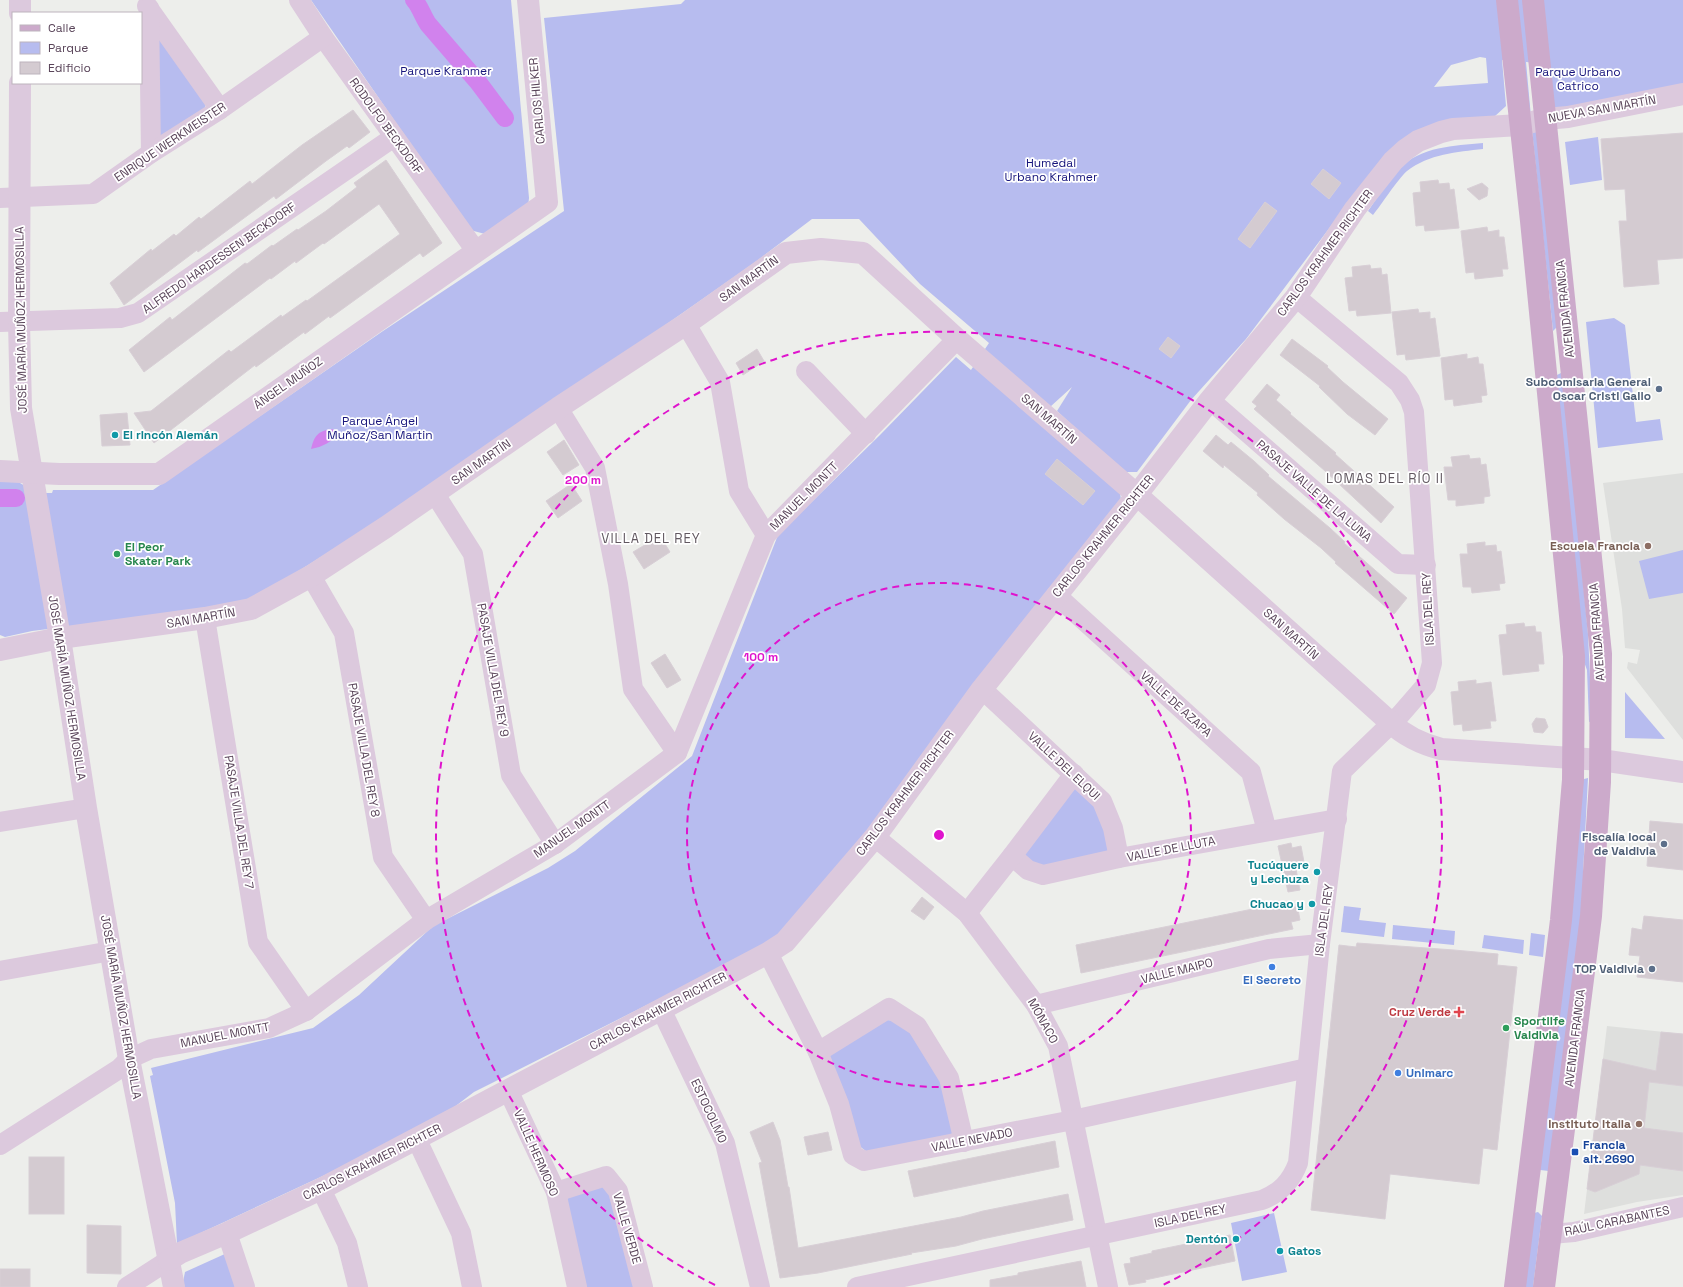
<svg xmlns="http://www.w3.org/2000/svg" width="1683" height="1287" font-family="'Space Grotesk',sans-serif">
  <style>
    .education { fill: #dedfdd }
    .green { fill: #b7bcef; fill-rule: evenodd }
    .water { fill: #d182ed }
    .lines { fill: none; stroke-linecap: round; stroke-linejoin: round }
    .canal { stroke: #d182ed; stroke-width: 18 }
    .building { fill: #d4cbd1; stroke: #d8cfd6 }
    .minor { stroke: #dcc9dd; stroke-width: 20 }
    .tertiary { stroke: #dcc9dd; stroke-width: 22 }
    .primary { stroke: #ccaacb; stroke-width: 22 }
    .ring { fill: none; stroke: #df14cd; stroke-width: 2; stroke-dasharray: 7 5 }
    .service-dot { fill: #5c6f8a; stroke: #fff; stroke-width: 1.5 }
    .culture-dot { fill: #0f9aa8; stroke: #fff; stroke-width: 1.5 }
    .education-dot { fill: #8d6e63; stroke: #fff; stroke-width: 1.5 }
    .leisure-dot { fill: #2e9e5b; stroke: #fff; stroke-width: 1.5 }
    .shop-dot { fill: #3f7fe0; stroke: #fff; stroke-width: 1.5 }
    .health-dot { fill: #e0444e; stroke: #fff; stroke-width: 1.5 }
    .transit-dot { fill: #1a4fb4; stroke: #fff; stroke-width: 1.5 }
    .labels { text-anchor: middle; stroke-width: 3.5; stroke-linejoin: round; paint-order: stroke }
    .park-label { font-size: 12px; fill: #16147b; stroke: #fff }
    .street-label { font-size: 12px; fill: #594459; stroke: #fff }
    .service-label { font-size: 12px; font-weight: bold; fill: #4e5e75; stroke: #fff; text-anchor: end }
    .culture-label { font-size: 12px; font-weight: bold; fill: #0d838f; stroke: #fff; text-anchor: end }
    .education-label { font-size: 12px; font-weight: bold; fill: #785e54; stroke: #fff; text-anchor: end }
    .leisure-label { font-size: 12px; font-weight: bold; fill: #27864d; stroke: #fff; text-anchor: start }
    .shop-label { font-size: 12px; font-weight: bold; fill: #366cbe; stroke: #fff }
    .health-label { font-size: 12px; font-weight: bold; fill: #be3a42; stroke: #fff; text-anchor: end }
    .transit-label { font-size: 12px; font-weight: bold; fill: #164399; stroke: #fff; text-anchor: start }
    .neighbourhood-label { font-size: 13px; letter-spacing: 1px; fill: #615860; stroke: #fff }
    .centre { fill: #df14cd; stroke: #fff; stroke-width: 2 }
    .ring-label { font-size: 12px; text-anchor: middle; font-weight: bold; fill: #df14cd; stroke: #fff; stroke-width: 3.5; stroke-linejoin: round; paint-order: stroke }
  </style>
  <rect width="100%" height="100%" fill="#edeeeb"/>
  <!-- education -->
  <g class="education">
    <path d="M1683 473V740L1627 668 1628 662 1637 664 1640 650 1625 648 1622 609 1603 483Z"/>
    <path d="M1607 1026 1683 1034V1195L1637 1202 1584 1214Z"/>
  </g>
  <!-- green -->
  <g class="green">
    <path d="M311 0H511L529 198 528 207 485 234 470 230Z"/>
    <path d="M685 0H1683V86L1564 111 1552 106 1548 64 1526 62 1531 117 1526 118 1520 62 1502 60 1506 106 1494 117 1370 174 1246 339 1191 400 1137 472H1123L1057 411 1072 387 1039 417 1120 492 1121 500 867 833 778 939 474 1092 428 1127 177 1244 175 1203 150 1076 153 1075 151 1068 313 1028 359 995 433 926 548 868 575 851 692 756 778 535 880 435 956 357 971 370 989 343 920 284 859 219H812L754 263 444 480 257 597 209 609 32 631 5 637 0 635V479L15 480 25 486 26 493H52L53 490H153L383 331 564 211 544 18 681 4ZM1480 57 1486 58 1488 83 1434 87 1451 65Z"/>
    <path d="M159 31 206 103 204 114 157 140Z"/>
    <path d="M1532 130 1537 131 1558 326 1553 331Z"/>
    <path d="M1598 137 1602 180 1570 185 1565 142Z"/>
    <path d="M1483 143V149C1457 152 1429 154 1407 171 1397 180 1382 204 1373 215L1368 211C1378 197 1387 181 1399 169 1421 146 1454 146 1483 143Z"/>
    <path d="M1614 318 1625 325 1636 422 1660 419 1663 440 1598 448 1586 322Z"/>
    <path d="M1563 372 1588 634 1592 721 1589 722 1587 670 1580 651 1555 376Z"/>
    <path d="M1683 550V593L1649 599 1639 561Z"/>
    <path d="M1625 692 1665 739 1625 738Z"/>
    <path d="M1588 778 1583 873 1585 881 1549 1171 1540 1170 1580 780Z"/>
    <path d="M1079 787 1100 806 1112 844 1106 857 1042 870 1025 861 1024 849 1070 788Z"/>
    <path d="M1344 906 1361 908 1359 920 1386 923 1384 937 1341 932Z"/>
    <path d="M1393 925 1455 931 1454 945 1392 939Z"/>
    <path d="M1531 933 1545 935 1543 957 1529 955Z"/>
    <path d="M1484 935 1524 940 1523 954 1482 948Z"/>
    <path d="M886 1020 898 1021 907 1028 942 1076 953 1126 951 1139 871 1155 858 1145 828 1061 831 1049Z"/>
    <path d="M600 1183 616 1195 636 1287H583L564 1200Z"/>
    <path d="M1538 1212 1542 1216 1533 1287H1525L1534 1213Z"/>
    <path d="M1274 1213 1287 1272 1242 1281 1231 1223Z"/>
    <path d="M227 1253 235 1287H182L185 1272Z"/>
  </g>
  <!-- water -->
  <path class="water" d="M331 429 339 431C333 442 322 447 311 449 314 436 318 431 331 429Z"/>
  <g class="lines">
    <!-- canal -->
    <g class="canal">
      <path d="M414 0C420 6 423 17 428 24L478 82 505 118"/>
      <path d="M0 498H16"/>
    </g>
  </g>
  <!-- building -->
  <g class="building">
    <path d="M353 110 370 132 349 148 347 146 326 161 276 199 274 196 198 252 197 250 124 305 110 283 151 249 152 251 174 234 176 236 199 217 201 219 250 181 252 184 302 145Z"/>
    <path d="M1683 133V258L1657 260 1659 284 1624 287 1619 221H1627L1625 189 1605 190 1601 139Z"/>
    <path d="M386 160 442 243 423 257 420 253 330 318 329 316 305 334 304 332 256 367 255 365 154 443 134 413 151 411 229 350 231 352 281 315 282 317 306 300 307 301 400 234 379 204 324 244 323 243 296 263 295 261 271 279 270 278 144 372 129 350 170 317 172 320 245 263 247 264 272 245 273 246 297 229 298 230 326 211 357 187 354 183Z"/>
    <path d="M1323 169 1341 183 1329 199 1311 184Z"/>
    <path d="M1438 180 1439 184 1449 183 1450 190 1454 189 1459 228 1425 231 1424 225 1416 226 1413 193 1421 192 1420 182Z"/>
    <path d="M1482 183 1488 188 1487 196 1479 200 1467 189Z"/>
    <path d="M1265 202 1277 211 1250 248 1238 239Z"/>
    <path d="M1487 227 1488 232 1499 230V237H1504L1508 269H1502L1503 276 1475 279 1474 272 1466 273 1461 231Z"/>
    <path d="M1370 265 1371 269 1381 268 1382 275 1387 274 1391 313 1357 316 1356 310 1349 311 1345 278 1353 277 1352 267Z"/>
    <path d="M1418 309 1419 313 1430 312V319L1435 318 1440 356 1406 360 1405 354 1397 355 1392 312Z"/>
    <path d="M1168 337 1180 346 1171 358 1159 349Z"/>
    <path d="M1292 339 1328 366 1327 367 1343 382 1388 419 1375 435 1347 414 1319 387 1320 386 1280 355Z"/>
    <path d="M757 349 764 361 743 375 736 363Z"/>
    <path d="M1467 354V359L1478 357 1479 364H1483L1487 395 1481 396 1482 402 1454 406 1453 399 1445 400 1441 358Z"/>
    <path d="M1267 384 1280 395 1276 400 1291 413 1290 414 1336 453 1335 454 1394 507 1381 523 1325 471 1254 409 1257 406 1252 402Z"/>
    <path d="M127 413 130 445 102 446 100 415Z"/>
    <path d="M1216 435 1228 445 1231 442 1254 461 1269 475 1268 476 1330 528 1345 542 1344 543 1407 598 1394 614 1335 563 1336 562 1321 548 1284 519 1257 495 1258 493 1224 465 1223 468 1203 451Z"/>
    <path d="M564 440 579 465 563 475 547 452Z"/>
    <path d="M1469 455 1470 459 1480 458 1481 465 1486 464 1490 496 1484 497V503L1456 506V500H1448L1444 467H1453L1451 457Z"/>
    <path d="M1057 459 1095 491 1083 505 1045 474Z"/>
    <path d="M571 484 582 501 558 518 546 501Z"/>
    <path d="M660 536 670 552 644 569 633 552Z"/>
    <path d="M1485 542V546L1496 545 1497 552 1501 551 1505 583 1499 584 1500 590 1472 593 1471 587H1463L1460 554H1468L1467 544Z"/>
    <path d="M1524 623 1525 627 1535 626 1536 632H1541L1544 664H1538L1539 671 1503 675 1499 635 1507 634 1506 625Z"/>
    <path d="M665 654 681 680 667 688 651 663Z"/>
    <path d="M1476 680V684L1491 682 1496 721H1490L1491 728 1463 731 1462 724 1454 725 1451 692 1459 691 1458 682Z"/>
    <path d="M1536 718 1545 719 1548 727 1543 733 1534 732 1532 724Z"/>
    <path d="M1650 821 1683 824V870L1647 866Z"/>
    <path d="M1291 843 1292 848 1301 846 1304 862 1295 864 1300 890 1288 892 1278 846Z"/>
    <path d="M922 897 934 907 924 920 911 911Z"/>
    <path d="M1287 902 1288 906 1297 904 1300 920 1291 922 1293 929 1081 973 1076 945Z"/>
    <path d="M1644 916 1683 920V982L1637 977 1640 956 1629 955 1632 928 1642 930Z"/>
    <path d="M1357 943 1454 950 1498 954 1497 965 1517 967 1497 1150 1483 1148 1479 1184 1390 1174 1385 1219 1311 1210 1339 945 1356 947Z"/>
    <path d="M1661 1032 1683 1034V1086L1649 1082 1644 1128 1683 1133V1171L1640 1165 1639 1174 1595 1192 1587 1189 1603 1059 1656 1071Z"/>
    <path d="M773 1122 780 1140 788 1187H789L798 1248 961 1217 983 1211 1068 1194 1073 1220 982 1239 956 1246 911 1253 912 1254 818 1273 780 1278 759 1163 762 1162 750 1132Z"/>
    <path d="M828 1132 832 1150 808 1155 804 1137Z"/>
    <path d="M1055 1141 1059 1167 914 1197 908 1171Z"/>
    <rect x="29" y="1157" width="35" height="57"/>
    <path d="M87 1225 121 1226V1274L87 1273Z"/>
    <path d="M1230 1235 1235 1261 1145 1280 1146 1282 1129 1285 1124 1264 1131 1263 1130 1258 1152 1253V1251Z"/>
    <path d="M1081 1261 1086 1287H990V1280L1018 1275V1273Z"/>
    <rect x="0" y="1269" width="30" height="18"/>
  </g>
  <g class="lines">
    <!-- minor -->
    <g class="minor">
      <path d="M299 0 323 37 476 251"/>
      <path d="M147 6 215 102 219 110"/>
      <path d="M149 8 151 153"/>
      <path d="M0 198 93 194 151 153 219 110 323 37"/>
      <path d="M0 322 120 318 138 313 394 137"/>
      <path d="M686 324 720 382 739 491 766 535"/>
      <path d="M806 371 866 434"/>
      <path d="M1210 400 1398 564 1426 565"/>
      <path d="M558 408 595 468 618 584 633 689 677 753"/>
      <path d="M435 494 473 554 511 775 555 844"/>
      <path d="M311 576 344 633 383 857 426 920"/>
      <path d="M1056 595 1251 772 1267 831"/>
      <path d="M205 618 258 942 306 1011"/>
      <path d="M982 689 1102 801 1113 828 1119 858"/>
      <path d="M0 822 86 808"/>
      <path d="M875 837 967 913 1036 1005 1058 1046 1108 1287"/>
      <path d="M1012 856 1028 870 1043 875 1119 858 1337 819"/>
      <path d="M967 913 1012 856 1074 774"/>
      <path d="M768 953 818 1052 839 1104 853 1155 864 1161 1073 1120 1307 1068"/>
      <path d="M0 971 111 951"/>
      <path d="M1036 1005 1269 949 1320 944"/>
      <path d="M661 1009 725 1143 760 1287"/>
      <path d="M818 1052 889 1008 917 1026 949 1078 964 1142"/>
      <path d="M508 1090 556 1192 577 1287"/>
      <path d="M417 1140 461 1233 472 1287"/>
      <path d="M0 1145 119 1069 129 1059 151 1049 269 1028 306 1011 426 920 555 844 677 753 766 535 957 339"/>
      <path d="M321 1189 347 1243 358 1287"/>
      <path d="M556 1192 606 1176 618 1191 643 1287"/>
      <path d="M227 1233 245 1287"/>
      <path d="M1551 1234 1574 1232 1683 1207"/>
      <path d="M127 1287 169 1260"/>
      <path d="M857 1287 1262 1200C1280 1193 1291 1182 1298 1163L1320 944 1342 771 1400 715 1426 685 1432 663 1414 412 1410 400 1399 383 1296 297"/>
    </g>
    <!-- tertiary -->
    <g class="tertiary">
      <path d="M20 0V13"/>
      <path d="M20 83 19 322 21 408 60 638 86 808 129 1059 174 1287"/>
      <path d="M0 471 59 474H159L547 202 528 0"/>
      <path d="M0 650 60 638 205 618 251 609 311 576 386 527 558 408 686 324 786 253 821 249 863 253 957 339 1136 494 1391 723C1406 737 1422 744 1441 749L1601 760 1683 772"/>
      <path d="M169 1260 180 1253 227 1233 321 1189 768 953 785 942 875 837 982 689 1128 506 1210 400 1296 297 1355 209 1393 161 1405 150 1418 141 1441 132 1453 129 1520 125 1545 119 1568 117 1683 94"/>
    </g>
    <!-- primary -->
    <g class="primary">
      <path d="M1507 0 1531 221 1574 656 1573 780 1561 920 1515 1287"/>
      <path d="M1533 0 1601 654 1600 782 1591 916 1544 1287"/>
    </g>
  </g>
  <!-- distance rings -->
  <g class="ring">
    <circle cx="939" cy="835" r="252"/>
    <path d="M715 1285A503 503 0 1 1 1163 1285"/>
  </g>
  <!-- markers -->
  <g class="service-dot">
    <circle cx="1659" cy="389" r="4"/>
    <circle cx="1664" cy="844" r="4"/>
    <circle cx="1652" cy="969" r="4"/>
  </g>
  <g class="culture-dot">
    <circle cx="115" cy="435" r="4"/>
    <circle cx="1317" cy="872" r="4"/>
    <circle cx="1312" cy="904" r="4"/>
    <circle cx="1236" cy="1239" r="4"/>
    <circle cx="1280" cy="1251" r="4"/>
  </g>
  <g class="education-dot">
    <circle cx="1648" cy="546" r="4"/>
    <circle cx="1639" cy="1124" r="4"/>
  </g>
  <g class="leisure-dot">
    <circle cx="117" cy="554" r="4"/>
    <circle cx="1506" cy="1028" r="4"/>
  </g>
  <g class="shop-dot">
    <circle cx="1272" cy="967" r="4"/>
    <circle cx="1398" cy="1073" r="4"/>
  </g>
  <path class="health-dot" d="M1457 1006h4v4h4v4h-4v4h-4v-4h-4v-4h4z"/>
  <rect class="transit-dot" x="1571" y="1148" width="8" height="8" rx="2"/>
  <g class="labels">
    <!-- park labels -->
    <g class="park-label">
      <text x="446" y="75">Parque Krahmer</text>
      <text x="1578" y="76">Parque Urbano<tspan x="1578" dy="14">Catrico</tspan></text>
      <text x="1051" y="167">Humedal<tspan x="1051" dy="14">Urbano Krahmer</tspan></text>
      <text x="380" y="425">Parque Ángel<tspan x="380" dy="14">Muñoz/San Martin</tspan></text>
    </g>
    <!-- street labels -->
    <g class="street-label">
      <text transform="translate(537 101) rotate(-95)" y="4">CARLOS HILKER</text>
      <text transform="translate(1602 109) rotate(-10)" y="4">NUEVA SAN MARTÍN</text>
      <text transform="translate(386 126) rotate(54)" y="4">RODOLFO BECKDORF</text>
      <text transform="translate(170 142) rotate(-34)" y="4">ENRIQUE WERKMEISTER</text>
      <text transform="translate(1325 253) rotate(-54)" y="4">CARLOS KRAHMER RICHTER</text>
      <text transform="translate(219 258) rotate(-35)" y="4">ALFREDO HARDESSEN BECKDORF</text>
      <text transform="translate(749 279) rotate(-36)" y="4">SAN MARTÍN</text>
      <text transform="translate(1565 309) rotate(-96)" y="4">AVENIDA FRANCIA</text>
      <text transform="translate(21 320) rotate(-91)" y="4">JOSÉ MARÍA MUÑOZ HERMOSILLA</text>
      <text transform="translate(288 383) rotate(-35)" y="4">ÁNGEL MUÑOZ</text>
      <text transform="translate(1049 419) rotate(41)" y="4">SAN MARTÍN</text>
      <text transform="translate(481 462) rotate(-35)" y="4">SAN MARTÍN</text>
      <text transform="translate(1314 491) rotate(41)" y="4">PASAJE VALLE DE LA LUNA</text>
      <text transform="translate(804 496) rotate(-45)" y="4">MANUEL MONTT</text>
      <text transform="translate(1103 536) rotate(-51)" y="4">CARLOS KRAHMER RICHTER</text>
      <text transform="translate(1428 609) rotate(-93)" y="4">ISLA DEL REY</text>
      <text transform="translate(201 618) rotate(-10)" y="4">SAN MARTÍN</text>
      <text transform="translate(1597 632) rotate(-94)" y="4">AVENIDA FRANCIA</text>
      <text transform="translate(1291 634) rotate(42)" y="4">SAN MARTÍN</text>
      <text transform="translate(493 670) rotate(80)" y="4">PASAJE VILLA DEL REY 9</text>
      <text transform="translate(67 688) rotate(81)" y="4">JOSÉ MARÍA MUÑOZ HERMOSILLA</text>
      <text transform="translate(1176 704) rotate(42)" y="4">VALLE DE AZAPA</text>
      <text transform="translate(364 750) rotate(80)" y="4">PASAJE VILLA DEL REY 8</text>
      <text transform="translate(1064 766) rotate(43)" y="4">VALLE DEL ELQUI</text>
      <text transform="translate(905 793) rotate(-53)" y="4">CARLOS KRAHMER RICHTER</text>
      <text transform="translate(239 822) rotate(81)" y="4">PASAJE VILLA DEL REY 7</text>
      <text transform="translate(572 829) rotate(-35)" y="4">MANUEL MONTT</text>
      <text transform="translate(1171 849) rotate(-11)" y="4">VALLE DE LLUTA</text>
      <text transform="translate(1324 920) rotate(-82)" y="4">ISLA DEL REY</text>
      <text transform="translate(1177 971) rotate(-14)" y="4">VALLE MAIPO</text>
      <text transform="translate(121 1007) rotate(80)" y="4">JOSÉ MARÍA MUÑOZ HERMOSILLA</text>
      <text transform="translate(658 1011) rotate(-28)" y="4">CARLOS KRAHMER RICHTER</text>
      <text transform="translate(1043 1021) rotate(61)" y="4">MÓNACO</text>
      <text transform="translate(225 1035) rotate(-11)" y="4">MANUEL MONTT</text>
      <text transform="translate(1575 1038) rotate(-83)" y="4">AVENIDA FRANCIA</text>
      <text transform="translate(709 1111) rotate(65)" y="4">ESTOCOLMO</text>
      <text transform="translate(972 1140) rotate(-11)" y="4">VALLE NEVADO</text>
      <text transform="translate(536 1153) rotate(66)" y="4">VALLE HERMOSO</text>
      <text transform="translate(372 1162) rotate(-27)" y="4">CARLOS KRAHMER RICHTER</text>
      <text transform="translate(1190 1216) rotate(-12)" y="4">ISLA DEL REY</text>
      <text transform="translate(1617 1221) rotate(-12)" y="4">RAÚL CARABANTES</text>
      <text transform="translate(627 1228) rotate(74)" y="4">VALLE VERDE</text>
    </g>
    <!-- service labels -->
    <g class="service-label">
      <text x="1651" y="386">Subcomisaria General<tspan x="1651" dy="14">Oscar Cristi Gallo</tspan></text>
      <text x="1656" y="841">Fiscalía local<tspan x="1656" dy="14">de Valdivia</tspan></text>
      <text x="1644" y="973">TOP Valdivia</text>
    </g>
    <!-- culture labels -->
    <g class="culture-label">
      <text x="123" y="439" text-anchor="start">El rincón Alemán</text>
      <text x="1309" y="869">Tucúquere<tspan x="1309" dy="14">y Lechuza</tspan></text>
      <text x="1304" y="908">Chucao y</text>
      <text x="1228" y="1243">Dentón</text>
      <text x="1288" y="1255" text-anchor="start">Gatos</text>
    </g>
    <!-- education labels -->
    <g class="education-label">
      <text x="1640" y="550">Escuela Francia</text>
      <text x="1631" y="1128">Instituto Italia</text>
    </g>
    <!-- leisure labels -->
    <g class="leisure-label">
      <text x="125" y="551">El Peor<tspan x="125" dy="14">Skater Park</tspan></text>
      <text x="1514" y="1025">Sportlife<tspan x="1514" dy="14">Valdivia</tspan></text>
    </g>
    <!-- shop labels -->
    <g class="shop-label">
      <text x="1272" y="984">El Secreto</text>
      <text x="1406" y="1077" text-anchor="start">Unimarc</text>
    </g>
    <!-- health labels -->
    <g class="health-label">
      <text x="1451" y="1016">Cruz Verde</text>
    </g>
    <!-- transit labels -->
    <g class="transit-label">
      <text x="1583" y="1149">Francia<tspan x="1583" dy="14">alt. 2690</tspan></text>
    </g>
    <!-- neighbourhood labels -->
    <g class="neighbourhood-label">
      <text x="1385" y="483">LOMAS DEL RÍO II</text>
      <text x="651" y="543">VILLA DEL REY</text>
    </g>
  </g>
  <circle cx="939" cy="835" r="6" class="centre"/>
  <g class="ring-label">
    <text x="583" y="484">200 m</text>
    <text x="761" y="661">100 m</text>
  </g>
  <!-- legend -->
  <rect x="12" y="12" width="130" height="72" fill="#ffffff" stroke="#bdb4bd"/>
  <rect x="20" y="25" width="20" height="6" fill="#ccaacb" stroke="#bdb4bd"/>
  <text x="48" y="32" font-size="12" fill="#594459">Calle</text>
  <rect x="20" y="42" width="20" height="12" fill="#b7bcef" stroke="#bdb4bd"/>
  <text x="48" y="52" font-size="12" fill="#594459">Parque</text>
  <rect x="20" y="62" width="20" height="12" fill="#d4cbd1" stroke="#bdb4bd"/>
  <text x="48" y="72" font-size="12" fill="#594459">Edificio</text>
</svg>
